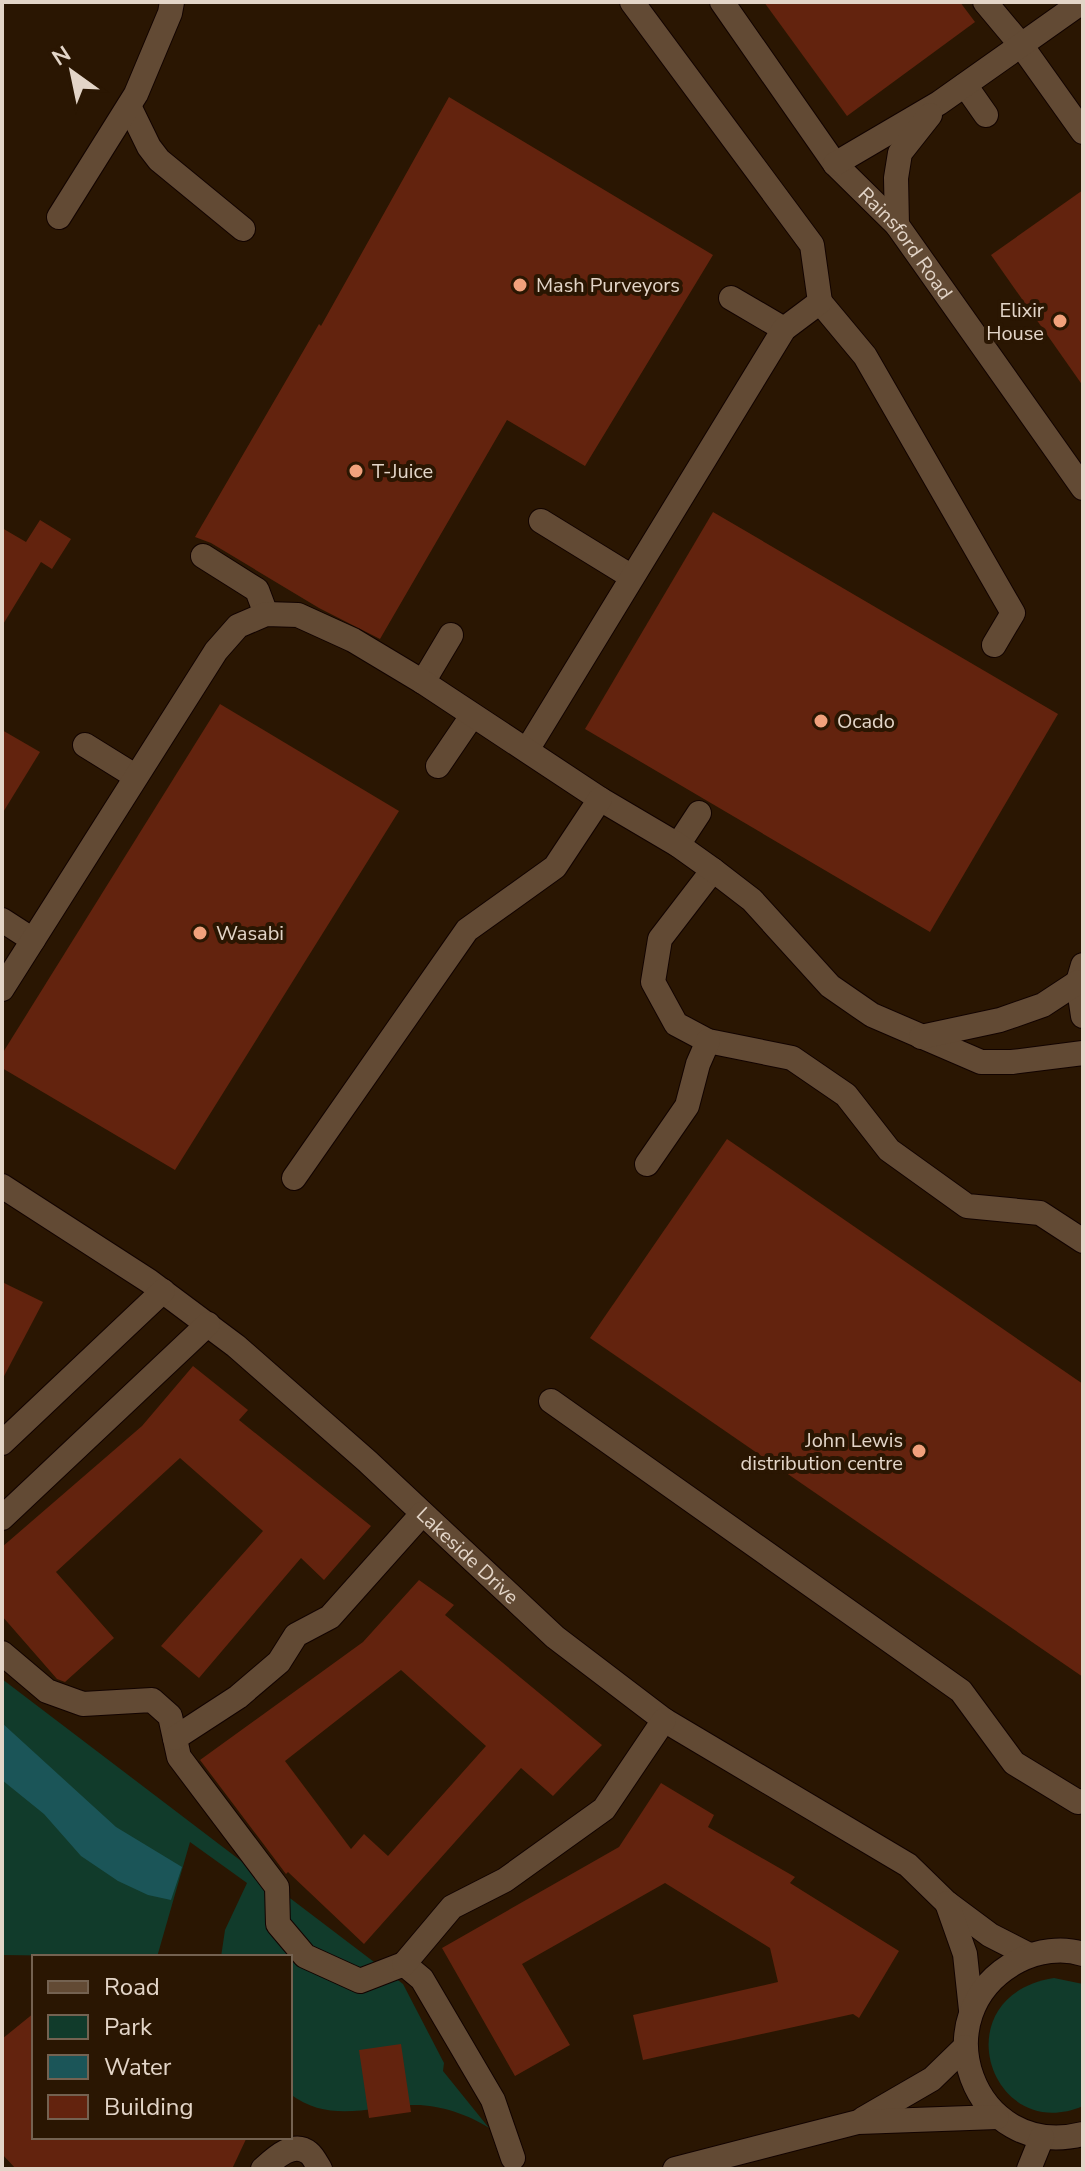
<svg xmlns="http://www.w3.org/2000/svg" width="1085" height="2171" font-family="'Nunito Sans',sans-serif">
  <style>
    .green { fill: #113b2b }
    .water { fill: #1b5558 }
    .building { fill: #63230e; fill-rule: evenodd }
    .lines { fill: none; stroke-linecap: round; stroke-linejoin: round }
    .minor-casing { stroke: #120300; stroke-width: 26 }
    .minor { stroke: #624a34; stroke-width: 24 }
    .poi-dot { fill: #f1a17c; stroke: #2a1602; stroke-width: 3 }
    .labels { text-anchor: middle; stroke-width: 8; stroke-linejoin: round; paint-order: stroke }
    .street-label { font-size: 20px; fill: #e3d5c8; stroke: #2a1602 }
    .poi-label { font-size: 20px; fill: #e3d5c8; stroke: #2a1602; text-anchor: start }
  </style>
  <rect width="100%" height="100%" fill="#2a1602"/>
  <!-- green -->
  <g class="green">
    <path d="M2 1679 403 1984 444 2063 443 2071 489 2128C468 2114 437 2104 412 2105 369 2107 328 2123 290 2094V1957H221L225 1930 247 1883 190 1842 157 1957 2 1955Z"/>
    <path d="M1054 1978 1083 1984V2106C990 2146 941 1996 1054 1978Z"/>
  </g>
  <!-- water -->
  <path class="water" d="M2 1723 116 1827 182 1867 171 1900 148 1895 118 1881 81 1856 44 1814 2 1780Z"/>
  <!-- building -->
  <g class="building">
    <path d="M764 2H960L975 22 847 116Z"/>
    <path d="M449 97 713 255 585 466 507 420 380 639 319 608 211 543 195 537 319 324 321 326Z"/>
    <path d="M1083 190V386L991 255Z"/>
    <path d="M713 512 1058 714 930 932 585 729Z"/>
    <path d="M40 520 71 539 52 569 41 562 2 626V528L26 542Z"/>
    <path d="M220 704 399 811 175 1170 2 1068V1054Z"/>
    <path d="M2 730 40 752 2 814Z"/>
    <path d="M727 1139 1083 1384V1677L590 1338Z"/>
    <path d="M2 1282 43 1302 2 1380Z"/>
    <path d="M193 1366 248 1410 239 1420 371 1526 324 1580 301 1558 199 1678 161 1646 263 1531 180 1458 56 1572 114 1638 65 1682 57 1679 2 1616V1547L142 1426Z"/>
    <path d="M419 1580 454 1605 445 1615 602 1745 553 1796 521 1768 364 1944 288 1872 286 1874 200 1760 363 1642ZM401 1670 486 1746 388 1856 364 1834 351 1849 285 1761Z"/>
    <path d="M661 1783 714 1815 708 1827 795 1877 790 1883 899 1951 859 2018 853 2014 643 2060 633 2015 778 1982 770 1948 665 1883 522 1964 570 2045 515 2076 442 1948 619 1847Z"/>
    <path d="M34 2013V2137H247L232 2169H16L2 2154V2039Z"/>
    <path d="M401 2044 411 2112 369 2118 359 2050Z"/>
  </g>
  <g class="lines">
    <!-- minor casing -->
    <g class="minor-casing">
      <g id="minor">
        <path id="s1" d="M722 2 835 164 897 225 1083 488"/>
        <path d="M985 2 1021 45 1083 132"/>
        <path d="M965 85 986 115"/>
        <path d="M129 106 149 147 159 160 243 229"/>
        <path d="M835 164 939 103 1082 2"/>
        <path d="M59 217 136 94 170 13 172 2"/>
        <path d="M897 225 896 178 900 153 930 115"/>
        <path d="M731 298 784 329"/>
        <path d="M820 302 865 356 1013 613 994 645"/>
        <path d="M541 521 632 577"/>
        <path d="M203 556 257 590 266 614"/>
        <path d="M423 682 451 635"/>
        <path d="M85 745 135 776"/>
        <path d="M527 750 784 329 820 302 812 245 632 2"/>
        <path d="M438 766 472 716"/>
        <path d="M678 845 699 813"/>
        <path d="M713 870 660 939 653 982 676 1024 708 1041 792 1058 846 1095 889 1150 967 1206 1040 1213 1083 1241"/>
        <path d="M2 920 33 940"/>
        <path d="M1083 965 1078 982 1083 1016"/>
        <path d="M2 989 216 651 238 626 266 614 298 615 353 640 423 682 600 799 678 845 713 870 752 900 830 986 872 1015 981 1062H1012L1083 1053"/>
        <path d="M921 1037 1000 1020 1043 1005 1078 982"/>
        <path d="M647 1164 687 1106 698 1064 708 1041"/>
        <path d="M294 1178 467 930 555 867 600 799"/>
        <path id="s2" d="M2 1186 149 1281 236 1346 367 1461 555 1637 664 1720 908 1865 947 1903 990 1935 1029 1955"/>
        <path d="M551 1401 961 1691 1014 1763 1078 1802 1083 1801"/>
        <path d="M2 1443 163 1291"/>
        <path d="M2 1518 208 1324"/>
        <path d="M2 1653 47 1691 83 1704 152 1700 170 1716 179 1757 277 1887 278 1924 305 1956 360 1981 404 1964 422 1979 493 2100 513 2158"/>
        <path d="M175 1738 238 1697 279 1662 296 1635 330 1617 422 1514"/>
        <path d="M947 1903 965 1954 971 2010"/>
        <path d="M1083 1954C1062 1947 1037 1951 1018 1961 919 2013 973 2162 1083 2134"/>
        <path d="M404 1964 452 1907 505 1880 604 1809 664 1720"/>
        <path d="M863 2119 932 2079 965 2047"/>
        <path d="M263 2169C274 2159 293 2140 309 2153 313 2156 317 2164 320 2169"/>
        <path d="M675 2169 858 2122 997 2117"/>
        <path d="M1029 2169 1042 2137"/>
      </g>
    </g>
    <!-- minor -->
    <use href="#minor" class="minor"/>
  </g>
  <!-- markers -->
  <g class="poi-dot">
    <circle cx="520" cy="285" r="8"/>
    <circle cx="1060" cy="321" r="8"/>
    <circle cx="356" cy="471" r="8"/>
    <circle cx="821" cy="721" r="8"/>
    <circle cx="200" cy="933" r="8"/>
    <circle cx="919" cy="1451" r="8"/>
  </g>
  <g class="labels">
    <!-- street labels -->
    <g class="street-label">
      <text dy="7" stroke="none"><textPath href="#s1" startOffset="304">Rainsford Road</textPath></text>
      <text dy="7" stroke="none"><textPath href="#s2" startOffset="596">Lakeside Drive</textPath></text>
    </g>
    <!-- poi labels -->
    <g class="poi-label">
      <text x="536" y="292">Mash Purveyors</text>
      <text x="1044" y="317" text-anchor="end">Elixir<tspan x="1044" dy="23">House</tspan></text>
      <text x="372" y="478">T-Juice</text>
      <text x="837" y="728">Ocado</text>
      <text x="216" y="940">Wasabi</text>
      <text x="903" y="1447" text-anchor="end">John Lewis<tspan x="903" dy="23">distribution centre</tspan></text>
    </g>
  </g>
  <!-- border -->
  <rect width="1085" height="2171" fill="none" stroke="#e3d5c8" stroke-width="8"/>
  <!-- legend -->
  <rect x="32" y="1955" width="260" height="184" fill="#2a1602" stroke="#746251" stroke-width="2"/>
  <rect x="48" y="1981" width="40" height="12" fill="#624a34" stroke="#746251" stroke-width="2"/>
  <text x="104" y="1995" font-size="24" fill="#e3d5c8">Road</text>
  <rect x="48" y="2015" width="40" height="24" fill="#113b2b" stroke="#746251" stroke-width="2"/>
  <text x="104" y="2035" font-size="24" fill="#e3d5c8">Park</text>
  <rect x="48" y="2055" width="40" height="24" fill="#1b5558" stroke="#746251" stroke-width="2"/>
  <text x="104" y="2075" font-size="24" fill="#e3d5c8">Water</text>
  <rect x="48" y="2095" width="40" height="24" fill="#63230e" stroke="#746251" stroke-width="2"/>
  <text x="104" y="2115" font-size="24" fill="#e3d5c8">Building</text>
  <!-- north arrow -->
  <g transform="translate(72 72) rotate(327)" stroke="#2a1602" stroke-width="6" paint-order="stroke">
  <path d="M0-6L14 30L0 20L-14 30Z" fill="#e3d5c8"/>
  <text y="-12" font-size="22" font-weight="bold" text-anchor="middle" fill="#e3d5c8">N</text>
  </g>
</svg>
